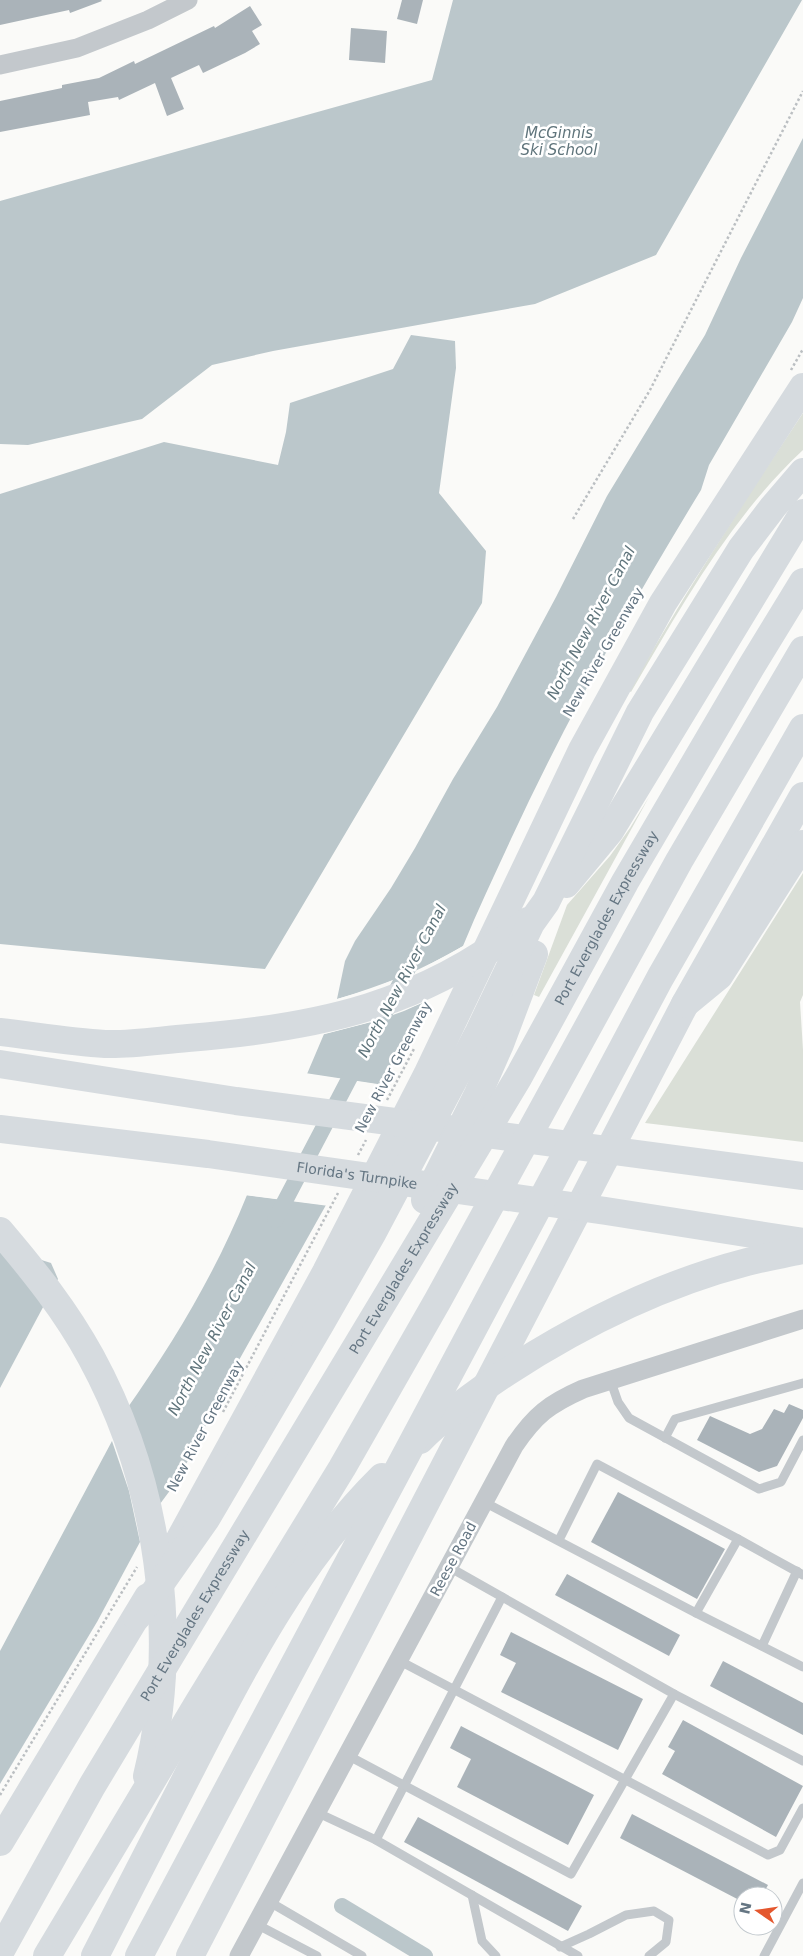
<svg xmlns="http://www.w3.org/2000/svg" width="803" height="1956" font-family="'DejaVu Sans',sans-serif">
  <style>
    .green { fill: #dadfd7 }
    .water { fill: #bbc7cb }
    .pier { fill: #fafaf8 }
    .lines { fill: none; stroke-linecap: round; stroke-linejoin: round }
    .canal { stroke: #bbc7cb; stroke-width: 16 }
    .building { fill: #aab3b9 }
    .path { stroke: #bbbfc2; stroke-width: 2.5; stroke-dasharray: 2.5 2.5; stroke-linecap: butt }
    .service { stroke: #c3c8cc; stroke-width: 9 }
    .minor { stroke: #c3c8cc; stroke-width: 19 }
    .primary { stroke: #d6dbdf; stroke-width: 28 }
    .motorway { stroke: #d6dbdf; stroke-width: 28 }
    .labels { text-anchor: middle; stroke-width: 5; stroke-linejoin: round; paint-order: stroke }
    .street-label { font-size: 14px; fill: #657683; stroke: #fff }
    .water-label { font-size: 15px; font-style: italic; fill: #60757c; stroke: #fff }
  </style>
  <rect width="100%" height="100%" fill="#fafaf8"/>
  <!-- green -->
  <g class="green">
    <path d="M803 413V450C730 518 681 607 631 692L629 691C683 596 742 504 803 413Z"/>
    <path d="M649 797 539 997 534 995 567 905 610 856 630 828Z"/>
    <path d="M803 873V995L800 1002 803 1050V1142L645 1123Z"/>
  </g>
  <!-- water -->
  <g class="water">
    <path d="M453 0H802L656 255 535 304 273 351 212 365 142 419 28 445 0 444V201L432 80Z"/>
    <path d="M803 138V298L792 322 709 465 701 490C632 603 567 718 511 839 495 874 478 909 463 946 423 970 381 986 337 999L345 961 355 941 391 888 415 848 453 779 497 707 556 597 607 496 705 335 741 258Z"/>
    <path d="M411 335 455 341 456 368 439 493 486 551 482 603 265 969 0 944V494L164 442 278 465 286 432 290 403 393 369Z"/>
    <path d="M422 1003 381 1085 307 1074 324 1034 378 1020Z"/>
    <path d="M247 1195 326 1205 220 1394 199 1440 177 1481 157 1508 126 1410C174 1342 216 1272 247 1195Z"/>
    <path d="M0 1247 51 1263 58 1279 0 1388Z"/>
    <path d="M112 1441 129 1491 140 1542 97 1622 0 1784V1651Z"/>
  </g>
  <!-- pier -->
  <g class="pier">
    <path d="M467 944 465 948 422 971 371 991 337 1001 334 1000 371 989 421 969Z"/>
    <path d="M423 1001 424 1002 404 1011 379 1020 321 1035 322 1033Z"/>
    <path d="M305 1074V1073L384 1085 381 1087 307 1076Z"/>
    <path d="M247 1192 326 1203 329 1206 244 1195Z"/>
  </g>
  <g class="lines">
    <!-- canal -->
    <g class="canal">
      <path d="M371 1039 414 957"/>
      <path d="M275 1220 359 1060"/>
      <path d="M342 1906 425 1956"/>
    </g>
  </g>
  <!-- building -->
  <g class="building">
    <path d="M0 0H101L102 1 70 13 69 10 0 25Z"/>
    <path d="M402 0H423L417 24 397 19Z"/>
    <path d="M250 6 262 25 252 31 260 44 245 53 203 73 199 65 171 78 184 109 167 116 155 83 119 100 118 97 88 102 90 115 0 132V101L62 88V85L99 78 134 61 135 64 214 26 215 28Z"/>
    <path d="M351 28 387 31 385 63 349 60Z"/>
    <path d="M789 1404 803 1410V1418L777 1466 759 1472 697 1440 710 1416 750 1434 762 1429 774 1409 784 1413Z"/>
    <path d="M618 1492 725 1549 697 1599 591 1542Z"/>
    <path d="M567 1574 680 1635 669 1656 555 1595Z"/>
    <path d="M511 1632 643 1699 618 1750 501 1692 516 1663 500 1655Z"/>
    <path d="M723 1661 803 1703V1735L710 1686Z"/>
    <path d="M683 1720 803 1786 776 1837 662 1774 675 1751 668 1747Z"/>
    <path d="M461 1726 594 1795 568 1845 457 1787 471 1759 450 1748Z"/>
    <path d="M632 1814 768 1885 762 1896H743V1902L620 1838Z"/>
    <path d="M418 1817 582 1906 568 1931 404 1842Z"/>
  </g>
  <g class="lines">
    <!-- path -->
    <g class="path">
      <path d="M791 370 803 349"/>
      <path d="M573 519 650 390 803 91"/>
      <path d="M387 1100 415 1047"/>
      <path d="M358 1155 366 1140"/>
      <path d="M223 1412 338 1193"/>
      <path d="M0 1795 137 1567"/>
    </g>
    <!-- service -->
    <g class="service">
      <path d="M610 1379 618 1402 629 1418 759 1489 781 1482 803 1440"/>
      <path d="M665 1438 675 1419 803 1383"/>
      <path d="M484 1502 696 1613 738 1539 597 1464 559 1540"/>
      <path d="M738 1539 803 1575"/>
      <path d="M502 1597 376 1840 578 1956"/>
      <path d="M696 1613 803 1667"/>
      <path d="M762 1646 797 1571"/>
      <path d="M398 1660 768 1855 780 1850 803 1808"/>
      <path d="M674 1694 803 1761"/>
      <path d="M347 1755 571 1874 674 1694 449 1567"/>
      <path d="M316 1812 376 1840"/>
      <path d="M472 1895 482 1941 496 1956"/>
      <path d="M268 1901 362 1956"/>
      <path d="M256 1924 317 1956"/>
      <path d="M560 1947 589 1934 626 1915 654 1911 669 1920 666 1942 649 1956"/>
      <path d="M764 1956 803 1883"/>
    </g>
    <!-- minor -->
    <g class="minor">
      <path d="M0 65 77 48 148 20 188 0"/>
      <path d="M239 1956 514 1446C535 1415 549 1404 583 1389L803 1319"/>
    </g>
    <!-- primary -->
    <g class="primary">
      <path d="M176 1546 326 1272 427 1075 582 750 663 603 803 387"/>
      <path d="M0 1842 148 1597"/>
      <path d="M190 1956 685 1004 803 796"/>
    </g>
    <!-- motorway -->
    <g class="motorway">
      <path d="M566 884 610 831 803 513"/>
      <path d="M685 1004 719 976 803 844"/>
      <path d="M0 1032C35 1036 70 1042 105 1044 132 1045 161 1040 188 1038 317 1028 426 1005 528 921"/>
      <path d="M0 1064 236 1101 803 1176"/>
      <path id="s1" d="M0 1129 208 1154 606 1211 803 1242"/>
      <path d="M425 1200 478 1094 500 1044 534 954"/>
      <path d="M0 1231C34 1271 66 1311 91 1357 159 1482 181 1637 147 1776"/>
      <path d="M420 1440C446 1414 477 1392 507 1372 581 1324 662 1284 747 1262 766 1257 785 1254 803 1250"/>
      <path d="M137 1617 206 1519 321 1323 373 1232 479 1032 531 923 546 902 640 712 741 549 773 507 803 472"/>
      <path id="s2" d="M0 1952 92 1786 518 1078 625 882 751 667 803 582"/>
      <path d="M47 1956 197 1705 342 1468 438 1300 679 861 803 650"/>
      <path d="M95 1956C128 1893 160 1830 192 1767 245 1664 299 1559 382 1477"/>
      <path d="M139 1956 660 978 803 728"/>
    </g>
  </g>
  <g class="labels">
    <!-- street labels -->
    <g class="street-label">
      <text transform="translate(603 652) rotate(-60)" y="5">New River Greenway</text>
      <text dy="5" stroke="none"><textPath href="#s2" startOffset="1199">Port Everglades Expressway</textPath></text>
      <text transform="translate(393 1067) rotate(-62)" y="5">New River Greenway</text>
      <text dy="5" stroke="none"><textPath href="#s1" startOffset="360">Florida's Turnpike</textPath></text>
      <text dy="5" stroke="none"><textPath href="#s2" startOffset="794">Port Everglades Expressway</textPath></text>
      <text transform="translate(205 1426) rotate(-62)" y="5">New River Greenway</text>
      <text transform="translate(453 1559) rotate(-62)" y="5">Reese Road</text>
      <text dy="5" stroke="none"><textPath href="#s2" startOffset="389">Port Everglades Expressway</textPath></text>
    </g>
    <!-- water labels -->
    <g class="water-label">
      <text x="559" y="138">McGinnis<tspan x="559" dy="17">Ski School</tspan></text>
      <text transform="translate(591 623) rotate(-62)" y="5">North New River Canal</text>
      <text transform="translate(402 981) rotate(-62)" y="5">North New River Canal</text>
      <text transform="translate(212 1339) rotate(-62)" y="5">North New River Canal</text>
    </g>
  </g>
  <!-- north arrow -->
  <g transform="translate(758 1911) rotate(283)"><circle r="24" fill="#ffffff" stroke="#c1c8cd"/>
  <path d="M0-4L9 19L0 12L-9 19Z" fill="#e4572e"/>
  <text y="-8" font-size="14" font-weight="bold" text-anchor="middle" fill="#657683">N</text>
  </g>
</svg>
